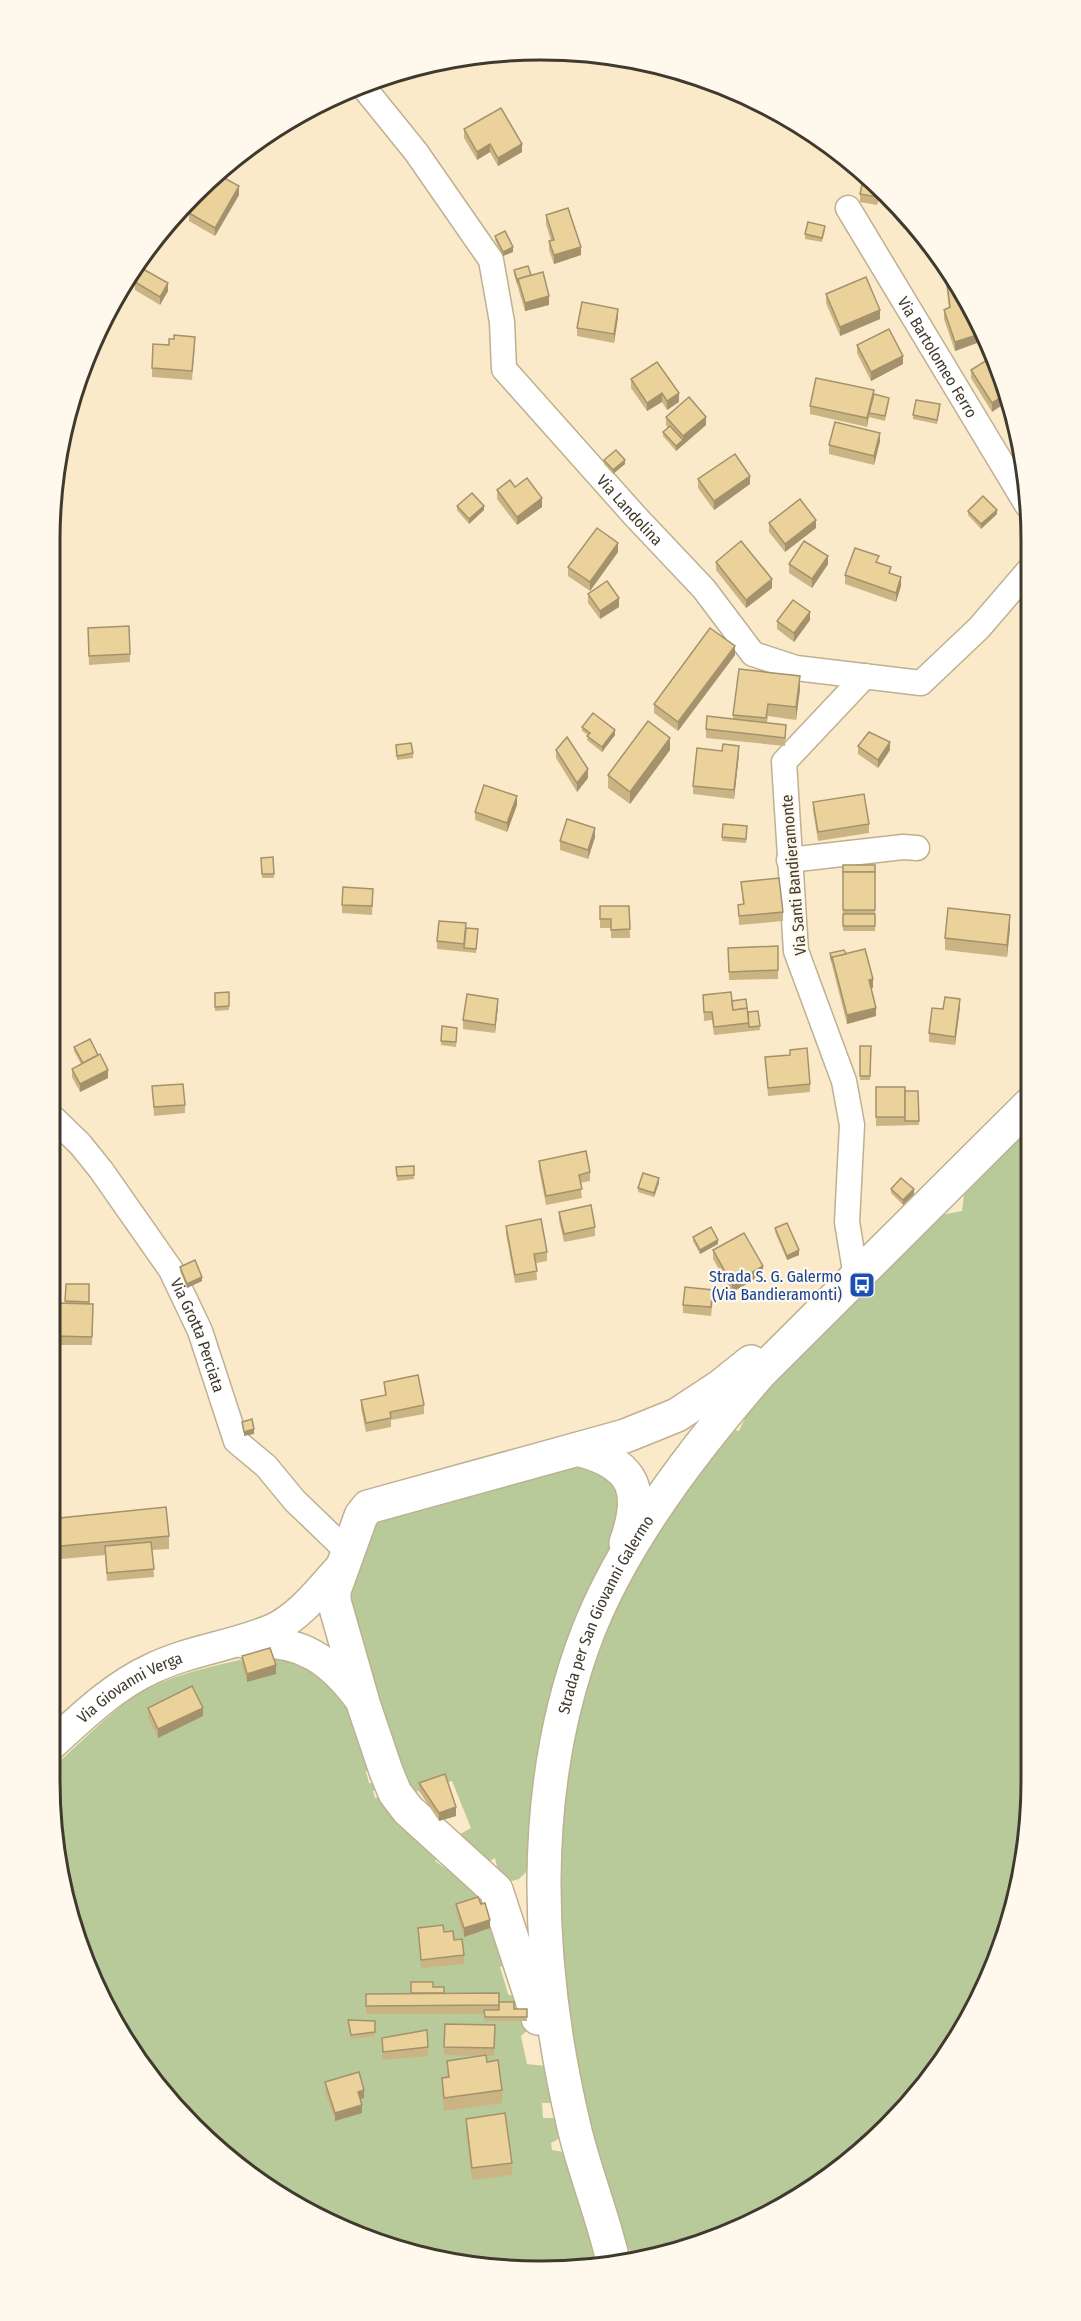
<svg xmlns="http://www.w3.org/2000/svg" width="1081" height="2321" font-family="'Fira Sans Condensed',sans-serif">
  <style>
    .green { fill: #b8ca99 }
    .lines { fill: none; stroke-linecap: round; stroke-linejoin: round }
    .minor-casing { stroke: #beb091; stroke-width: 27 }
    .tertiary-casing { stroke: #beb091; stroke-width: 33 }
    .secondary-casing { stroke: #beb091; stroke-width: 36 }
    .minor { stroke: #fff; stroke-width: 24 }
    .tertiary { stroke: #fff; stroke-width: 30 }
    .secondary { stroke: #fff; stroke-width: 33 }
    .wall { fill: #cab484 }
    .shaded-wall { fill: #a4926c }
    .building { fill: #ebd19a; stroke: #a4926c; stroke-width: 1.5 }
    .labels { text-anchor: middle; stroke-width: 4.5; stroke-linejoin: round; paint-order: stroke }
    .street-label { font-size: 16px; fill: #403a2e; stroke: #fff8ec }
    .transit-label { font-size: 16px; fill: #164399; stroke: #fff8ec; text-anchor: end }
    .rim { fill: none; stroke: #403a2e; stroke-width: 3 }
  </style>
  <rect width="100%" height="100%" fill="#faeaca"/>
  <!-- green -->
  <g class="green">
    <path d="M1029 1126 1031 1781 1022 1876 994 1968 909 2104 786 2206 698 2246 635 2260 623 2238 575 2067 560 1970V1803L579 1708 623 1588 659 1522 727 1429 739 1431 746 1416 745 1409 936 1216 962 1211 965 1187Z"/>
    <path d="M590 1461 628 1500 526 1872 519 1879 501 1884 495 1858 482 1866 451 1839 471 1828 452 1781 408 1794 343 1615 370 1523Z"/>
    <path d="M270 1653 289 1654 340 1685 374 1763 366 1772 369 1783 381 1784 373 1791 375 1798 386 1795 438 1855 435 1861 446 1869 452 1865 481 1888 512 1962 500 1967 508 1994 526 2003 532 2026 521 2036 527 2064 546 2066 554 2103H542L543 2118H559L564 2136 551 2143 552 2150 569 2153 603 2267 445 2262 295 2206 171 2104 115 2026 76 1939 50 1770C77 1747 108 1713 137 1695 177 1671 226 1664 270 1653Z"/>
  </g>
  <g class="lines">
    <!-- minor casing -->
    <g class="minor-casing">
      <g id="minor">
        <path id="s1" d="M361 84 416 152 491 260 502 322 504 369 635 516 704 589 753 654 796 668 921 683 979 628 1028 571"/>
        <path id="s2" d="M848 208 1027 505"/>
        <path d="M789 860 903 847 917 848"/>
        <path id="s3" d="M50 1115 80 1144 101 1170 171 1270 200 1331 236 1441 266 1466 295 1501 348 1552"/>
        <path d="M856 1277 847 1222 852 1125 844 1081 796 951 784 762 865 676"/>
      </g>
    </g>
    <!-- tertiary casing -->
    <g class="tertiary-casing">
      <g id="tertiary">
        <path d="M245 1643C301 1638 332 1660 363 1704"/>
        <path id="s4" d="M50 1746C81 1718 112 1687 151 1669 190 1650 233 1646 273 1629 301 1616 323 1586 343 1564"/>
      </g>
    </g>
    <!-- secondary casing -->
    <g class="secondary-casing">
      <g id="secondary">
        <path d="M581 1450C636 1465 644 1492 626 1543"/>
        <path d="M538 2018 496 1890 408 1810 395 1793 386 1771 364 1706 334 1601V1591L361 1516 368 1507 625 1436 677 1415 721 1386 751 1362"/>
        <path id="s5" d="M614 2265C604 2219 586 2176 575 2131 536 1969 527 1790 588 1632 625 1538 695 1448 761 1372L1029 1105"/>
      </g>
    </g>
    <!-- minor -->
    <use href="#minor" class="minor"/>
    <!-- tertiary -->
    <use href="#tertiary" class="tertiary"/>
    <!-- secondary -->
    <use href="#secondary" class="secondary"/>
  </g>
  <!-- wall -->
  <g class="wall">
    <path d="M464 129 522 152 498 166 490 152 477 160 464 138Z"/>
    <path d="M864 175 881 193H879L877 205 860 202V194Z"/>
    <path d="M239 195 215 236 189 221V213Z"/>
    <path d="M887 200H888L911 223 904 229 887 209Z"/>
    <path d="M546 215 581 255 554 264 549 250V241H551L546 224Z"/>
    <path d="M825 230 822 242 805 239V234Z"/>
    <path d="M495 236 513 252 503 256 495 240Z"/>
    <path d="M944 266 985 337V340L955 351 944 319V310L949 308Z"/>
    <path d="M514 270 531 275 549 305 525 311 514 274Z"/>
    <path d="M135 282 168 291 160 305 135 290Z"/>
    <path d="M826 294 880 319 840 336 826 303Z"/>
    <path d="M618 317 614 343 577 336V328Z"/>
    <path d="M174 339 195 345 192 380 152 377V368Z"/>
    <path d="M857 345 903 364 871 381 857 353Z"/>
    <path d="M995 355 992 412 971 378V370Z"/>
    <path d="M631 379 679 402 667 410 662 402 647 411 631 388Z"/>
    <path d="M874 394 889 402 885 421 869 417 867 427 810 414V406Z"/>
    <path d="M940 408 937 424 913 419V415Z"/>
    <path d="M666 417 706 425 676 451 663 436V432L668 428 666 425Z"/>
    <path d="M880 441 874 465 829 454V445Z"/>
    <path d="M604 460 625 464 613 474 604 464Z"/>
    <path d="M698 479 750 484 714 510 698 488Z"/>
    <path d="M497 490 542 507 517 525 497 499Z"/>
    <path d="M457 506 484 510 469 524 457 510Z"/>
    <path d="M968 511 997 514 981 529 968 515Z"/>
    <path d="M769 523 816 528 785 552 769 532Z"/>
    <path d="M618 552 590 591 568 576V567Z"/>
    <path d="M716 562 772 588 746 608 716 570Z"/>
    <path d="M879 563 891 574 901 586 896 602 845 584V575Z"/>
    <path d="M789 564H828L812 588 789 573Z"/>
    <path d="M588 594 619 607 600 619 588 603Z"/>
    <path d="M810 620 794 642 777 629V621Z"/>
    <path d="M88 628 130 654V662L89 665Z"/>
    <path d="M735 655 678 731 654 713V704Z"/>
    <path d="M800 689 796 720 768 716 767 723 786 733 785 746 706 738V729L733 719V715Z"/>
    <path d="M582 727 615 735 602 752 587 740 588 735 582 731Z"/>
    <path d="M396 745 413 753V758L397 760Z"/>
    <path d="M858 746 890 750 878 768 858 754Z"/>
    <path d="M556 750 588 778 577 792 556 758Z"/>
    <path d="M670 750 630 804 608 788V775Z"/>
    <path d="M739 754 734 799 693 794V786Z"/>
    <path d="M813 802 869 824V833L818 841 813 810Z"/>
    <path d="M517 805 507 832 475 820V812Z"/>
    <path d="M747 830 746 843 722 841V837Z"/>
    <path d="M595 837 588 859 560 850V841Z"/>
    <path d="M273 857 274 878H262L261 858Z"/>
    <rect x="843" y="865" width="32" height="66"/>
    <path d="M741 882 783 912V921L739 925 738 905 743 904Z"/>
    <path d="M373 897 372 915 342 913V905Z"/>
    <path d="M600 906H629L630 938H611V928H600Z"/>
    <path d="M466 928 478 933 476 953 437 949V941Z"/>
    <path d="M1010 928 1007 957 945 950V938Z"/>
    <path d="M778 946V979L729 980 728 948Z"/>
    <path d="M830 953 846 954 873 988H871L876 1016 847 1024 830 957Z"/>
    <path d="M229 992V1010L215 1011V993Z"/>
    <path d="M703 995 732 1001 748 1012 758 1011 760 1030 714 1035 712 1020 704 1021Z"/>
    <path d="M498 1007 495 1033 463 1029V1020Z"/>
    <path d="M960 1007 955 1045 929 1042V1033L943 1009Z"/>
    <path d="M442 1026 457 1032 456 1047 441 1045Z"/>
    <path d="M860 1046H871L870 1080H860Z"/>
    <path d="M74 1047 108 1078 80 1092 72 1077V1069L81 1064 74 1051Z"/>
    <path d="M765 1057 810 1084V1092L768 1096Z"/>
    <path d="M152 1086 185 1105V1113L154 1116Z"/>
    <path d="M876 1087 905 1091H918L919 1125 876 1126Z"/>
    <path d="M539 1161 590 1172V1181L580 1183 582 1198 546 1205 539 1169Z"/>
    <path d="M414 1166V1179L397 1181 396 1167Z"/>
    <path d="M659 1183 654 1197 638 1192V1188Z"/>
    <path d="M891 1189 914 1194 903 1205 891 1193Z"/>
    <path d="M559 1212 595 1227V1236L564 1242 559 1220Z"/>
    <path d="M506 1226 547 1252V1261L536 1263 537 1280 515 1283 506 1234Z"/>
    <path d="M775 1228 799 1255 787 1260 775 1232Z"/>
    <path d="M693 1237 718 1244 700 1254 693 1241Z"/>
    <path d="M713 1250 763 1275 732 1292 713 1259Z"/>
    <path d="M180 1267 202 1281 187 1288 180 1271Z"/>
    <path d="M66 1284H89V1304H93L92 1345H54L55 1303 65 1304Z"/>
    <path d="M713 1299 711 1316 683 1313V1305Z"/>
    <path d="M384 1382 424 1405V1414L391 1420V1427L366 1432 361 1408V1400L385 1395Z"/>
    <path d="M50 1519 169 1536V1549L152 1550 154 1577 107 1581 105 1555 50 1560Z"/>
    <path d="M242 1656 276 1674 247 1682 242 1665Z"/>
    <path d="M148 1708 203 1716 158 1738 148 1717Z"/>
    <path d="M419 1783 456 1816 439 1821 419 1791Z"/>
    <path d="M456 1904H481L490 1928 464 1937 456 1912Z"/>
    <path d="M418 1928 444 1932 454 1940 464 1955V1964L421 1968Z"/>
    <path d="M433 1987 444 1993 499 2002 514 2009H527V2021H485L484 2014H366V1994L411 1993Z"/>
    <path d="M348 2020 375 2021V2036L351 2039 348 2024Z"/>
    <path d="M445 2024 495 2025 494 2056H486L487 2062 502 2090V2103L444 2111 442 2091V2078H447V2061L481 2056 444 2055Z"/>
    <path d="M382 2038 428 2047V2056L383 2060Z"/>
    <path d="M325 2082 364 2098 360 2100 362 2113 335 2121 325 2091Z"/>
    <path d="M466 2119 512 2163V2175L472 2180 466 2131Z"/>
  </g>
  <!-- shaded-wall -->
  <g class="shaded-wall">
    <path d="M490 144V152L477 160V152Z"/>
    <path d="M522 144V152L498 166V158Z"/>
    <path d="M239 186V195L215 236V228Z"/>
    <path d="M878 190 879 191 877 205V197Z"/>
    <path d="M907 218 911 223 904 229V220Z"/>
    <path d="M513 247V252L503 256V252Z"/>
    <path d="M581 247V255L554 264V255Z"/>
    <path d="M168 283V291L160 305V297Z"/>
    <path d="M549 296V305L525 311V303Z"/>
    <path d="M618 309V317L614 343V334Z"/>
    <path d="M880 310V319L840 336V327Z"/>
    <path d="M983 333 985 337V340L955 351V342Z"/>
    <path d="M903 356V364L871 381V372Z"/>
    <path d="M874 390V399L869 413 867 427V418Z"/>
    <path d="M662 393V402L647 411V403Z"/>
    <path d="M679 393V402L667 410V401Z"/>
    <path d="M1005 395 1007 402 992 412V403Z"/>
    <path d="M706 417V425L676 451V446L683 440V436Z"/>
    <path d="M880 433V441L874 465V456Z"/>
    <path d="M625 460V464L613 474V470Z"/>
    <path d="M750 476V484L714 510V501Z"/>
    <path d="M542 498V507L517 525V517Z"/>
    <path d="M484 506V510L469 524V519Z"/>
    <path d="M997 510V514L981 529V524Z"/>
    <path d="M816 520V528L785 552V544Z"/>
    <path d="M618 543V552L590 591V582Z"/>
    <path d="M828 556V564L812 588V579Z"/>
    <path d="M901 577V586L896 602V593Z"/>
    <path d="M772 579V588L746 608V600Z"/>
    <path d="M619 598V607L600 619V611Z"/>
    <path d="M810 612V620L794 642V633Z"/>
    <path d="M735 646V655L678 731V722Z"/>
    <path d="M800 676V689L796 720V707Z"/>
    <path d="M615 730V735L602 752V747Z"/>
    <path d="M670 738V750L630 804V792Z"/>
    <path d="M890 742V750L878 768V760Z"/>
    <path d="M739 746V754L734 799V790Z"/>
    <path d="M588 769V778L577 792V783Z"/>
    <path d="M517 796V805L507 832V823Z"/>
    <path d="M595 828V837L588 859V850Z"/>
    <path d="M1010 915V928L1007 957V945Z"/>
    <path d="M873 979V988L869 989V980Z"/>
    <path d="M498 999V1007L495 1033V1025Z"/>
    <path d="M960 999V1007L955 1045V1037Z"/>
    <path d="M876 1008V1016L847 1024V1015Z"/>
    <path d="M108 1070V1078L80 1092V1084Z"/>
    <path d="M659 1178V1183L654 1197V1193Z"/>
    <path d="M914 1189V1194L903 1205V1200Z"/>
    <path d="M718 1240V1244L700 1254V1250Z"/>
    <path d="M799 1250V1255L787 1260V1256Z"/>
    <path d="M763 1266V1275L732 1292V1284Z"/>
    <path d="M202 1277V1281L187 1288V1284Z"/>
    <path d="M254 1429V1434L244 1436V1432Z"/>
    <path d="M276 1665V1674L247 1682V1674Z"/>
    <path d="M203 1708V1716L158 1738V1729Z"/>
    <path d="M456 1807V1816L439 1821V1813Z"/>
    <path d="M490 1920V1928L464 1937V1928Z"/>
    <path d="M364 2090V2098L358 2100V2092Z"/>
    <path d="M362 2105V2113L335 2121V2113Z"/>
  </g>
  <!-- building -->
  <g class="building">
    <path d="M501 108 522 144 498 158 490 144 477 152 464 129Z"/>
    <path d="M217 174 239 186 215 228 189 213 206 183Z"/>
    <path d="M864 175 878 190 877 197 860 194Z"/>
    <path d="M887 200H888L907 218 904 220Z"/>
    <path d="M568 208 581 247 554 255 549 241 554 240 546 215Z"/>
    <path d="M808 222 825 226 822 238 805 234Z"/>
    <path d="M505 231 513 247 503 252 495 236Z"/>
    <path d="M528 266 531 275 518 279V283L514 270Z"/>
    <path d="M945 268 983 333 955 342 944 310 950 307Z"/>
    <path d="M143 269 168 283 160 297 135 282Z"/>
    <path d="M543 272 549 296 525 303 518 279Z"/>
    <path d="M866 277 880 310 840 327 826 294Z"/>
    <path d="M582 302 618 309 614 334 577 328Z"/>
    <path d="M889 329 903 356 871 372 857 345Z"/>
    <path d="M174 335 195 337 192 371 152 368 153 344 169 345V339H174Z"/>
    <path d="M995 355 1005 395 992 403 971 370Z"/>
    <path d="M657 362 679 393 667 401 662 393 647 403 631 379Z"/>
    <path d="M816 378 874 390 867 418 810 406Z"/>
    <path d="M874 394 889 398 885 416 869 413Z"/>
    <path d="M689 397 706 417 683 436 666 417Z"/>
    <path d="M916 400 940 404 937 420 913 415Z"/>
    <path d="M835 422 880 433 874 456 829 445Z"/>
    <path d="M670 426 683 440 676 446 663 432Z"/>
    <path d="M616 450 625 460 613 470 604 460Z"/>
    <path d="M735 454 750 476 714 501 698 479Z"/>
    <path d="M527 478 542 498 517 517 497 490 510 480 515 487Z"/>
    <path d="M472 493 484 506 469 519 457 506Z"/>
    <path d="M983 496 997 510 981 524 968 511Z"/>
    <path d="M800 499 816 520 785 544 769 523Z"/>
    <path d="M597 528 618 543 590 582 568 567Z"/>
    <path d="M741 541 772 579 746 600 716 562Z"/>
    <path d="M804 541 828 556 812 579 789 564Z"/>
    <path d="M855 548 879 556 876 562 891 567 889 573 901 577 896 593 845 575Z"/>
    <path d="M607 581 619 598 600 611 588 594Z"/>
    <path d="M793 600 810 612 794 633 777 621Z"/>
    <path d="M129 626 130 654 89 656 88 628Z"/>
    <path d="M710 628 735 646 678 722 654 704Z"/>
    <path d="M739 669 800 676 796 707 768 704 766 718 733 715Z"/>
    <path d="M593 713 615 730 602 747 587 736 590 733 582 727Z"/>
    <path d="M707 716 786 725 785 738 706 729Z"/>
    <path d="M648 721 670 738 630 792 608 775Z"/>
    <path d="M869 732 890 742 878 760 858 746Z"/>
    <path d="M567 737 588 769 577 783 556 750Z"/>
    <path d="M411 743 413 753 397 756 396 745Z"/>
    <path d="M723 744 739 746 734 790 693 786 697 748 722 751Z"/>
    <path d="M484 785 517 796 507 823 475 812Z"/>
    <path d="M864 794 869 824 818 832 813 802Z"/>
    <path d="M567 819 595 828 588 850 560 841Z"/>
    <path d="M723 824 747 826 746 839 722 837Z"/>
    <path d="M273 857 274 874H262L261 858Z"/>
    <rect x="843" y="865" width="32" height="7"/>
    <rect x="843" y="872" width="32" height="38"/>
    <path d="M779 878 783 912 739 916 738 905 744 904 741 882Z"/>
    <path d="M343 887 373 889 372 906 342 905Z"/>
    <path d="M600 906H629L630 929 611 930V919H600Z"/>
    <path d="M948 908 1010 915 1007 945 945 938Z"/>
    <rect x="843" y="914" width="32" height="12"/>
    <path d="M439 921 466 923 464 944 437 941Z"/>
    <path d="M466 928 478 929 476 949 464 948Z"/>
    <path d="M778 946V970L729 972 728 948Z"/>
    <path d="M865 949 873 979 869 980 876 1008 847 1015 832 957Z"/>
    <path d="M844 950 846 954 832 957V961L830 953Z"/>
    <path d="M229 992V1006L215 1007V993Z"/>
    <path d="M731 992 733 1010 747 1008 749 1023 714 1027 712 1012H704L703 995Z"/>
    <path d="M467 994 498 999 495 1025 463 1020Z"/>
    <path d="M945 997 960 999 955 1037 929 1033 932 1008 943 1009Z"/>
    <path d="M746 999 747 1008 733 1010 732 1001Z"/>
    <path d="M758 1011 760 1026 749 1027 748 1012Z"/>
    <path d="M442 1026 457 1028 456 1042 441 1041Z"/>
    <path d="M90 1039 98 1055 83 1063 74 1047Z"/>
    <path d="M860 1046H871L870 1076H860Z"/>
    <path d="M807 1048 810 1084 768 1088 765 1057 790 1055V1050Z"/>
    <path d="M100 1054 108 1070 80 1084 72 1069Z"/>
    <path d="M183 1084 185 1105 154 1107 152 1086Z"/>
    <rect x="876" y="1087" width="29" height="30"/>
    <path d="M905 1091H918L919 1121H905Z"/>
    <path d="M586 1151 590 1172 579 1175 582 1189 546 1196 539 1161Z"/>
    <path d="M414 1166V1175L397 1176 396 1167Z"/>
    <path d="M643 1173 659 1178 654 1193 638 1188Z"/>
    <path d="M901 1178 914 1189 903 1200 891 1189Z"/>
    <path d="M591 1205 595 1227 564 1234 559 1212Z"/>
    <path d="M541 1219 547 1252 534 1254 537 1271 515 1275 506 1226Z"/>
    <path d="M787 1223 799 1250 787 1256 775 1228Z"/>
    <path d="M711 1227 718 1240 700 1250 693 1237Z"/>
    <path d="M744 1233 763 1266 732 1284 713 1250Z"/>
    <path d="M195 1260 202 1277 187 1284 180 1267Z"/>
    <path d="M66 1284H89V1302L65 1301Z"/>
    <path d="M685 1287 713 1290 711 1307 683 1305Z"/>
    <path d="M55 1303 93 1304 92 1337 54 1336Z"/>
    <path d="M418 1375 424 1405 390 1412 391 1418 366 1423 361 1400 386 1395 384 1382Z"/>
    <path d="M252 1419 254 1429 244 1432 242 1422Z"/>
    <path d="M166 1507 169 1536 50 1547V1519Z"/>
    <path d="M151 1542 154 1569 107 1573 105 1546Z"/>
    <path d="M270 1648 276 1665 247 1674 242 1656Z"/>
    <path d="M192 1686 203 1708 158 1729 148 1708Z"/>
    <path d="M445 1774 456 1807 439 1813 419 1783Z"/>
    <path d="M478 1897 481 1904 485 1903 490 1920 464 1928 456 1904Z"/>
    <path d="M443 1925 444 1932 453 1931 454 1940 462 1939 464 1955 421 1960 418 1928Z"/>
    <path d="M411 1982H433V1987H444V1993H411Z"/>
    <path d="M499 1993V2005L366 2006V1994Z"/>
    <path d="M499 2002H514V2009H527V2017H485L484 2010H499Z"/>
    <path d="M348 2020 375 2021V2032L351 2035Z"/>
    <path d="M445 2024 495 2025 494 2048 444 2047Z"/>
    <path d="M427 2030 428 2047 383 2052 382 2038Z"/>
    <path d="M486 2055 487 2062 498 2060 502 2090 444 2098 442 2078 449 2077 447 2061Z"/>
    <path d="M359 2072 364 2090 358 2092 362 2105 335 2113 325 2082Z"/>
    <path d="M505 2113 512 2163 472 2168 466 2119Z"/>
  </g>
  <!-- icons -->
  <defs>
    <g id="bus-square" transform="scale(1.35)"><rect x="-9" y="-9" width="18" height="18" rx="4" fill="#1a4fb4" stroke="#fff8ec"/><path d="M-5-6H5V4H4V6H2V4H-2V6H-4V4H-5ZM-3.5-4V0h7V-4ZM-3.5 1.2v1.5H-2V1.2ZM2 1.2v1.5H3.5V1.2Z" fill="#fff"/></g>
  </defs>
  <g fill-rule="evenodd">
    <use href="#bus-square" x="862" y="1285"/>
  </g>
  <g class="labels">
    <!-- street labels -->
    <g class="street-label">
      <text dy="6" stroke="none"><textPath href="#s2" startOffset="174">Via Bartolomeo Ferro</textPath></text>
      <text dy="6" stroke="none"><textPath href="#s1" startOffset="518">Via Landolina</textPath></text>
      <text transform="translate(793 875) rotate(-95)" y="6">Via Santi Bandieramonte</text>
      <text dy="6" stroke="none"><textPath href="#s3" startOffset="268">Via Grotta Perciata</textPath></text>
      <text dy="6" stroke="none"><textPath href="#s5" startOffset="669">Strada per San Giovanni Galermo</textPath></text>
      <text dy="6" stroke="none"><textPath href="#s4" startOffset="100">Via Giovanni Verga</textPath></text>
    </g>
    <!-- transit labels -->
    <g class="transit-label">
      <text x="842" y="1282">Strada S. G. Galermo<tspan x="842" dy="18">(Via Bandieramonti)</tspan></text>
    </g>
  </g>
  <!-- crop -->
  <path d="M0 0H1081V2321H0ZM540 60H541A480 480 0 0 1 1021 540V1781A480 480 0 0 1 541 2261H540A480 480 0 0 1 60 1781V540A480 480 0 0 1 540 60Z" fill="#fff8ec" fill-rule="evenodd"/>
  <path class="rim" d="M540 60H541A480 480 0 0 1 1021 540V1781A480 480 0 0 1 541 2261H540A480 480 0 0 1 60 1781V540A480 480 0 0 1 540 60Z"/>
</svg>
